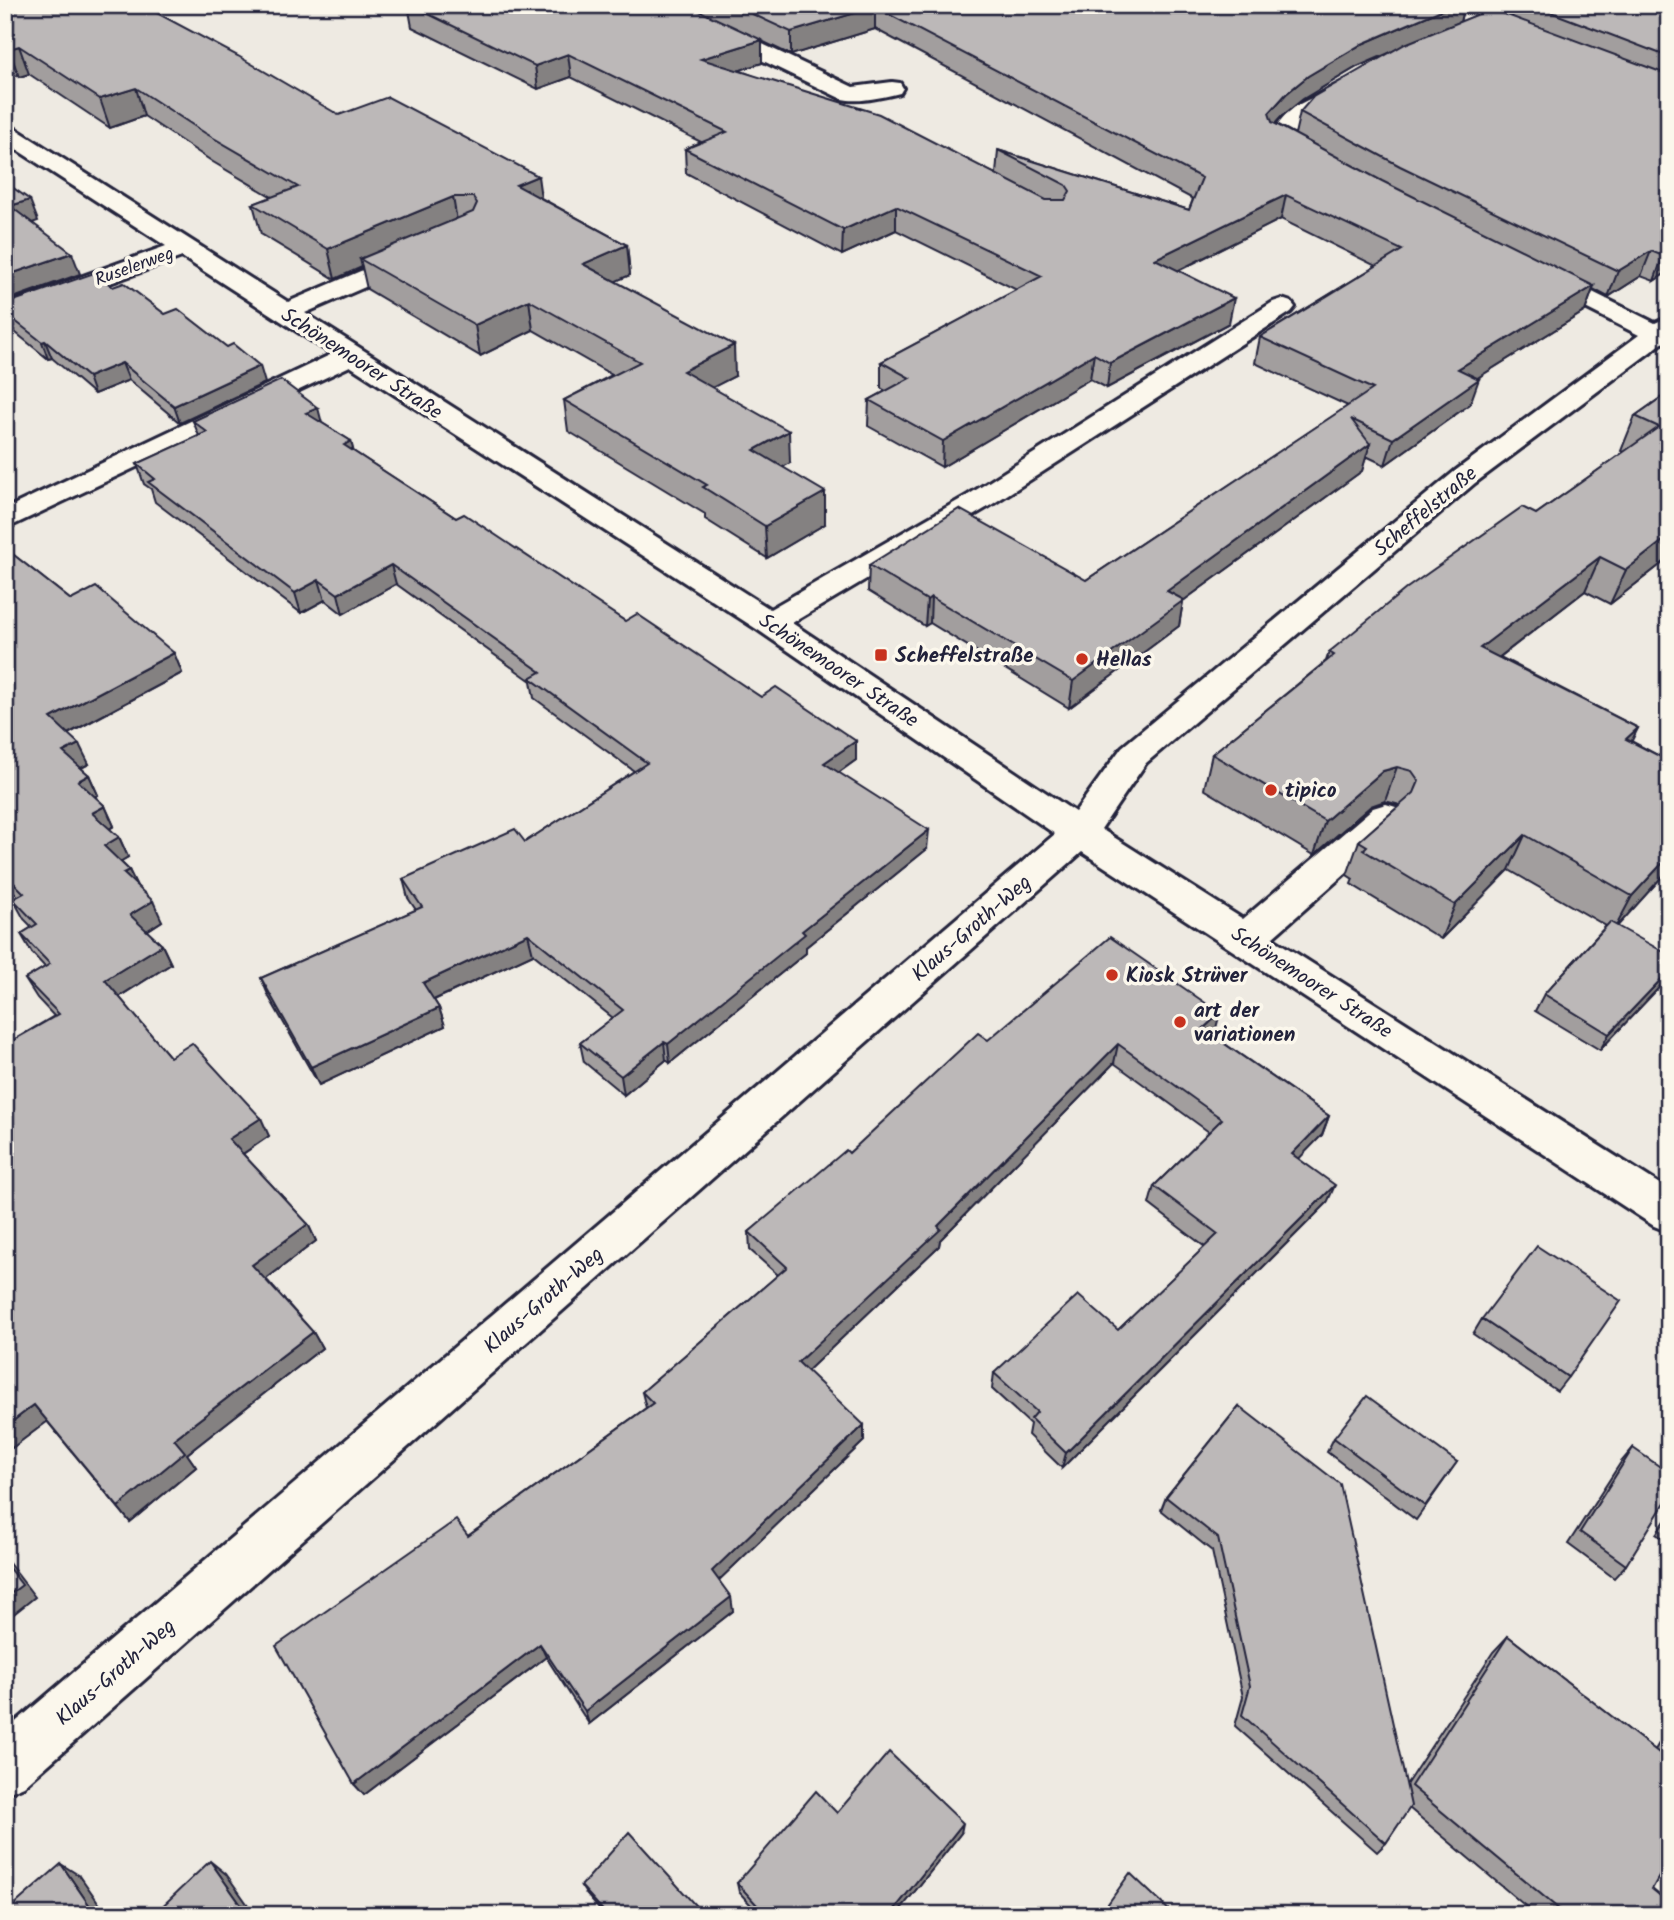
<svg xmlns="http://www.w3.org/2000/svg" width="1674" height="1920" font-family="Kalam,sans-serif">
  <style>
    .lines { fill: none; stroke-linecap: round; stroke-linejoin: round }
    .minor-casing { stroke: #22223b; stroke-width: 6 }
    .minor { fill: #fbf7ec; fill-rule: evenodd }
    .wall { fill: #a29e9e; stroke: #22223b; stroke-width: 2; fill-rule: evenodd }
    .shaded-wall { fill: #848181; stroke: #22223b; stroke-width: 2 }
    .building { fill: #bcb8b8; stroke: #22223b; stroke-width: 2 }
    .poi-dot { fill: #c8321e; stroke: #fbf7ec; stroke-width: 2.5 }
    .labels { text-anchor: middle; stroke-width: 7; stroke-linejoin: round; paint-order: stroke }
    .far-street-label { font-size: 18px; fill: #22223b; stroke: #fbf7ec }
    .street-label { font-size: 21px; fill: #22223b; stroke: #fbf7ec }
    .poi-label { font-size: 21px; font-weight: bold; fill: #22223b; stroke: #fbf7ec; text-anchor: start }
  </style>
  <rect width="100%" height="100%" fill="#eeeae2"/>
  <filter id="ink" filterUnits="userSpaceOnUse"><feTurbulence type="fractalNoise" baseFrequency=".0143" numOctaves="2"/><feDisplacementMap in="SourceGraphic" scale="14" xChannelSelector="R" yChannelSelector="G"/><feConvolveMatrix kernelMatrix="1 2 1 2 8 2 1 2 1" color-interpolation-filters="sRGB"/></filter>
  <g filter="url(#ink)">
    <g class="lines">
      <!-- minor casing -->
      <g class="minor-casing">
        <g id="minor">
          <path d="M653 5H680L853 87 892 82 900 83 903 88 900 93C883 97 859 103 842 99L656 9Z"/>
          <path d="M1509 5H1537L1534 9 1463 37H1449L1446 33 1449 29Z"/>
          <path d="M1345 81 1353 82 1356 87 1353 92 1306 119 1291 136 1319 152 1322 157 1319 162H1303L1269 143 1266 138 1290 109Z"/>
          <path d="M5 125 13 127 288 302 405 252 414 250 423 252 426 257 423 262 305 313 770 609 968 495 1273 302 1282 299 1291 302 1295 307 1291 312 988 507 792 623 1075 812 1122 747 1455 471 1639 335 1532 281 1528 276 1532 271 1541 268 1550 271 1655 323 1669 317V338L1475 483 1146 763 1101 829 1243 919 1373 808 1386 804 1399 808 1404 817 1399 826 1272 938 1669 1190V1232L1654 1226 1082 852 24 1786 5 1794V1731L1055 834 758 630 350 366 5 529V509L332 354 182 257 5 321V304L166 246 5 142Z"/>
        </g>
      </g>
      <!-- minor -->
      <use href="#minor" class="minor"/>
    </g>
    <!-- wall -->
    <g class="wall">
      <path d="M5 5 339 115 541 198 627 245 630 275 615 281 735 376 712 387 790 463 782 467 825 524 767 558 705 519V514L568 431 564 400 612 375 533 330 480 356 367 289 362 267 335 279 261 234 253 204 272 197 213 162 144 116 110 128 29 74 19 77 5 69Z"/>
      <path d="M408 5H1464L1460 22 1485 12 1467 5H1502L1492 9 1512 17 1515 5H1669V271L1654 281 1641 276 1608 297 1593 289 1585 311 1477 378 1470 404 1385 465 1366 456 1362 471 1183 601 1179 626 1069 708 930 623 925 626 868 591 869 565 1086 580 1348 406 1255 363 1260 337 1376 266 1281 219 1178 271 1229 323 1107 388 1090 379 942 467 868 426 869 400 886 391 881 388V362L1017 290 896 230 842 255 686 173 685 149 701 142 571 77 538 89 412 27ZM875 29 1193 199 1189 210 998 150 996 174 739 70 762 63V41L791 55ZM1392 52 1300 112 1295 134 1275 123 1281 117 1303 99 1357 67Z"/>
      <path d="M113 287 165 314 265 383 180 423 129 380 94 394 52 358 48 359 5 324V304Z"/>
      <path d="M1669 392V558L1610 604 1585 591 1500 657 1638 728 1631 741 1669 761V869L1617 926 1668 978 1600 1050 1535 1011 1544 994 1606 926 1509 870 1441 939 1351 884 1353 879 1347 875 1359 841 1400 805 1385 801 1371 806 1314 855 1204 789 1212 754 1326 661 1329 652 1536 514 1624 452 1621 451 1635 416Z"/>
      <path d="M193 421 322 423 351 441 353 451 456 518 625 621 761 697 856 741V760L838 773 927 849 806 947V953L670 1063 666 1060 624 1095 584 1062 580 1043 613 1018 533 954 434 1000 439 1008 445 1026 319 1085 269 997 261 978 416 910 408 898 403 879 525 842 634 771 534 698 531 681 396 584 343 614 325 600 301 613 155 502 151 489 144 484 137 464 199 436Z"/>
      <path d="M5 548 71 600 174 653 182 673 68 734 89 764 81 768 89 775 98 795 95 797 105 806 114 826 109 829 119 837 128 857 120 861 129 870 137 886 162 921 147 931 162 945 171 964 119 997 170 1057 269 1136 243 1154 308 1224 316 1241 266 1279 313 1332 322 1348 187 1454 196 1467 130 1522 47 1421 12 1448 5 1441V1045L54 1016 37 998 25 979 45 967 32 953 21 934 32 927 24 919 13 899 18 896 9 887 5 880Z"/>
      <path d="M1215 1032 1212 1035 1329 1116 1322 1135 1299 1158 1327 1203 1062 1468 1028 1435 1030 1424 992 1389 994 1373 1118 1330 1205 1247 1149 1204 1154 1186 1209 1132 1114 1063 940 1240 939 1246 807 1371 864 1441 719 1580 733 1611 589 1724 546 1657 364 1795 354 1784 468 1536 646 1408 642 1392 778 1275 750 1250 749 1232 849 1153 988 1040Z"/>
      <path d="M1669 1072V1090L1660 1085Z"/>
      <path d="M1482 1319 1568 1377 1557 1391 1473 1334Z"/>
      <path d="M1239 1406 1406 1785 1493 1652 1508 1636 1655 1750 1669 1726V1859L1652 1889 1669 1915H1536L1409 1808 1386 1843 1377 1852 1235 1726 1243 1697 1212 1551 1161 1510 1166 1497Z"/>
      <path d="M1334 1438 1457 1462 1416 1520 1327 1452Z"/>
      <path d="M1633 1448 1626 1565 1614 1578 1568 1544 1621 1462Z"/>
      <path d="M1669 1515V1543L1656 1534Z"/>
      <path d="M961 1833 896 1915H760L739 1892 737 1883Z"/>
      <path d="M581 1886 704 1915H604L586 1894Z"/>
    </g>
    <!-- shaded-wall -->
    <g class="shaded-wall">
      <path d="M1453 5H1464L1460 22 1357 67 1303 99 1281 117 1264 136 1269 113 1286 94 1308 76 1362 44Z"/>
      <path d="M1487 5H1502L1485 12Z"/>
      <path d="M875 7V29L791 55V32Z"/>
      <path d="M762 40V63L703 82 701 59Z"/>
      <path d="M19 46 29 74 19 77 9 49Z"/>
      <path d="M568 54 571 77 538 89 535 66Z"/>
      <path d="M136 88 144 116 110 128 100 99Z"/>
      <path d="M538 176 542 205 516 185Z"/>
      <path d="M1286 195 1281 219 1151 284 1155 259Z"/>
      <path d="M453 197 458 227 360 259 362 267 335 279 328 249Z"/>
      <path d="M30 200 38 221 18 228 10 206Z"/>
      <path d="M896 206V230L842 255 843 230Z"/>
      <path d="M627 245 630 275 587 294 583 264Z"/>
      <path d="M1651 251 1641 276 1608 297 1618 271Z"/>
      <path d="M72 253 80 274 5 301V276Z"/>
      <path d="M1669 253V271L1654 281 1663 256Z"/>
      <path d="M1594 286 1585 311 1450 395 1458 369Z"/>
      <path d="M1234 298 1229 323 1107 388 1110 363Z"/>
      <path d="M529 300 533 330 480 356 475 325Z"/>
      <path d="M45 341 52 358 48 359 42 342Z"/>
      <path d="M734 345 735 376 685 402 683 371Z"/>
      <path d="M1094 354 1090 379 942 467 943 441Z"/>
      <path d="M122 363 129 380 94 394 88 377Z"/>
      <path d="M260 366 265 383 180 423 174 406Z"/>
      <path d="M1479 379 1470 404 1385 465 1393 439Z"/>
      <path d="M318 408 323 427 306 413Z"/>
      <path d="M789 431 790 463 756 482 754 450Z"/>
      <path d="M351 441 356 461 344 445Z"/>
      <path d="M1370 444 1362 471 1183 601 1179 626 1069 708 1073 681 1167 591Z"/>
      <path d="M825 492V524L767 558 765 526Z"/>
      <path d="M1669 536V558L1610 604 1626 570Z"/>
      <path d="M1600 557 1585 591 1467 682 1480 648Z"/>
      <path d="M391 565 396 584 343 614 338 594Z"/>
      <path d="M319 580 325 600 301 613 295 593Z"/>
      <path d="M931 597 930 623 925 626 927 600Z"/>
      <path d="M174 653 182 673 60 738 51 718Z"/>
      <path d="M1638 728 1621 763 1626 739Z"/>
      <path d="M856 741V760L824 783V763Z"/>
      <path d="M79 744 89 764 73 772 63 752Z"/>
      <path d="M1397 767 1385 801 1371 806 1314 855 1325 821 1383 771Z"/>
      <path d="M89 775 98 795 87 801 78 781Z"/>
      <path d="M105 806 114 826 102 833 92 813Z"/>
      <path d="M929 830 927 849 806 947V953L670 1063 668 1044 802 931Z"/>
      <path d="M1525 835 1509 870 1441 939 1455 905Z"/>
      <path d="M119 837 128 857 113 866 104 846Z"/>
      <path d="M1669 856V869L1614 930 1632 896Z"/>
      <path d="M129 870 138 889 123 873Z"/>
      <path d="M153 901 162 921 140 935 130 915Z"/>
      <path d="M528 934 533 954 429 1002 423 983Z"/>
      <path d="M162 945 171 964 115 999 105 980Z"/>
      <path d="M1669 971 1668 978 1600 1050 1609 1034Z"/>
      <path d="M439 1008 445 1026 319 1085 311 1067Z"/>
      <path d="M1220 1013 1215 1032 1197 1048 1203 1029Z"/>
      <path d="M664 1042 666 1060 624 1095 621 1076Z"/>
      <path d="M1118 1044 1114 1063 940 1240 939 1246 799 1379 798 1362 938 1226Z"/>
      <path d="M1329 1116 1322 1135 1286 1172 1292 1154Z"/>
      <path d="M261 1118 269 1136 238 1157 229 1139Z"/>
      <path d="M1335 1185 1327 1203 1062 1468 1066 1453Z"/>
      <path d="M308 1224 316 1241 262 1282 252 1265Z"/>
      <path d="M313 1332 322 1348 187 1454 196 1467 130 1522 118 1507 174 1439Z"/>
      <path d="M34 1405 48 1421 12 1448 5 1441V1427Z"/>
      <path d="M864 1425V1441L714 1585 712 1571Z"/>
      <path d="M5 1558 35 1597 5 1621Z"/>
      <path d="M731 1597 733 1611 589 1724 585 1711Z"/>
      <path d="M540 1644 546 1657 364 1795 354 1784Z"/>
      <path d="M963 1823 961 1833 896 1915H890Z"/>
      <path d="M210 1861 226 1874 255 1915H248Z"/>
      <path d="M61 1864 80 1876 107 1915H96Z"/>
    </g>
    <!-- building -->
    <g class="building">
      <path d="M5 5H142L238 56 339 115 388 97 538 176 516 185 627 245 583 264 734 345 683 371 789 431 754 450 825 492 765 526 703 487 707 485 564 400 640 362 529 300 475 325 360 259 473 212 477 203 473 197H453L328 249 253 204 298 187 205 133 136 88 100 99 19 46 9 49 5 47Z"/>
      <path d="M410 5H687L762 40 701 59 879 114 1046 200H1065L1070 191 1066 185 998 150 1189 210 1202 178 875 7 791 32 733 5H1453L1362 44 1308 76 1286 94 1269 113 1272 122 1382 181 1594 286 1458 369 1479 379 1393 439 1351 419 1370 444 1167 591 1184 600 1073 681 931 597 927 600 869 565 959 509 1086 580 1373 389 1260 337 1402 250 1286 195 1155 259 1234 298 1110 363 1094 354 943 441 869 400 910 378 881 362 1042 276 896 206 843 230 685 149 727 132 568 54 535 66Z"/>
      <path d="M1532 5H1669V57Z"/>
      <path d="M1491 9 1669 75V253L1663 256 1651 251 1618 271 1400 166 1300 112 1313 97 1405 44Z"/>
      <path d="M5 182 30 200 10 206 72 253 5 276Z"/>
      <path d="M94 273 113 287 124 283 165 314 178 309 227 347 233 344 260 366 174 406 122 363 88 377 45 341 42 342 5 313V304Z"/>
      <path d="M281 380 318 408 306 413 351 441 344 445 456 518 464 514 625 621 637 614 761 697 776 687 856 741 824 763 929 830 802 931 805 934 668 1044 664 1042 621 1076 580 1043 623 1010 528 934 423 983 439 1008 311 1067 261 978 422 907 403 879 515 829 525 842 647 763 530 678 541 672 391 565 338 594 319 580 295 593 148 482 155 479 137 464 207 432 193 421Z"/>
      <path d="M1669 392V536L1626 570 1600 557 1480 648 1638 728 1626 739 1669 761V856L1632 896 1525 835 1455 905 1363 850 1367 846 1359 841 1414 793 1419 781 1412 771 1397 767 1383 771 1325 821 1212 754 1334 655 1329 652 1407 588 1522 507 1536 514 1659 427 1635 416Z"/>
      <path d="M5 548 71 600 96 587 174 653 51 718 79 744 63 752 89 775 78 781 105 806 92 813 119 837 104 846 129 870 123 873 153 901 130 915 162 945 105 980 170 1057 192 1043 261 1118 229 1139 308 1224 252 1265 313 1332 174 1439 185 1452 118 1507 34 1405 5 1427V1045L59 1014 25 979 50 964 21 934 37 924 13 899 24 893 5 874V863L10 860 5 855Z"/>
      <path d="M1610 922 1669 955V971L1609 1034 1544 994Z"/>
      <path d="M1110 937 1220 1013 1203 1029 1329 1116 1292 1154 1335 1185 1066 1453 1031 1419 1037 1412 994 1373 1078 1295 1118 1330 1218 1234 1154 1186 1222 1119 1118 1044 938 1226 941 1229 798 1362 864 1425 712 1571 731 1597 585 1711 540 1644 354 1784 276 1646 456 1520 468 1536 653 1403 642 1392 787 1267 749 1232 846 1150 849 1153 978 1033 988 1040Z"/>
      <path d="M1537 1246 1621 1301 1568 1377 1482 1319Z"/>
      <path d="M1367 1396 1457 1462 1425 1506 1334 1438Z"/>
      <path d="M1239 1406 1340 1484 1411 1806 1386 1843 1242 1715 1250 1686 1218 1538 1166 1497Z"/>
      <path d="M1633 1448 1669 1473V1496L1626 1565 1580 1532Z"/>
      <path d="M5 1563 22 1585 5 1598Z"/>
      <path d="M1508 1636 1663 1756 1669 1745V1859L1652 1889 1669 1903V1915H1566L1411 1786Z"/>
      <path d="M889 1752 963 1823 890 1915H766L737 1883 816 1791 837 1813Z"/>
      <path d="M629 1832 704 1915H607L581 1886Z"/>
      <path d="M210 1861 248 1915H153Z"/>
      <path d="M61 1864 96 1915H5V1913Z"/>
      <path d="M1130 1873 1174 1915H1100Z"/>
    </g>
  </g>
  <!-- markers -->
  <g class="poi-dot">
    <rect x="874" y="648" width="14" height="14" rx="3.5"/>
    <circle cx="1082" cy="659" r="7"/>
    <circle cx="1271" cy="790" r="7"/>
    <circle cx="1112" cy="975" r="7"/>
    <circle cx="1180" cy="1022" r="7"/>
  </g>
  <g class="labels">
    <!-- far-street labels -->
    <g class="far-street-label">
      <text transform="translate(134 266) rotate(-20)" y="6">Ruselerweg</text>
    </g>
    <!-- street labels -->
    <g class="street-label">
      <text transform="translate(362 363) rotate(33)" y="7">Schönemoorer Straße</text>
      <text transform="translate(1425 511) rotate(-40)" y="7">Scheffelstraße</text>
      <text transform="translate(839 670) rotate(34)" y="7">Schönemoorer Straße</text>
      <text transform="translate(971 928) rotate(-41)" y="7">Klaus-Groth-Weg</text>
      <text transform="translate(1312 982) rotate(33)" y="7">Schönemoorer Straße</text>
      <text transform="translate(543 1300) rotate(-41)" y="7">Klaus-Groth-Weg</text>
      <text transform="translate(115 1672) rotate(-41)" y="7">Klaus-Groth-Weg</text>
    </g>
    <!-- poi labels -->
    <g class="poi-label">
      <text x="895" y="662">Scheffelstraße</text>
      <text x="1096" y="666">Hellas</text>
      <text x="1285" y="797">tipico</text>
      <text x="1126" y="982">Kiosk Strüver</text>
      <text x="1194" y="1017">art der<tspan x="1194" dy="24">variationen</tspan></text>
    </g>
  </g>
  <!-- margin -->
  <rect width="1674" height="1920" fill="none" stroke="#fbf7ec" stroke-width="28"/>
  <rect x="14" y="14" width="1646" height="1892" fill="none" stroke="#22223b" stroke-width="2.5" filter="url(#ink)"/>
</svg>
